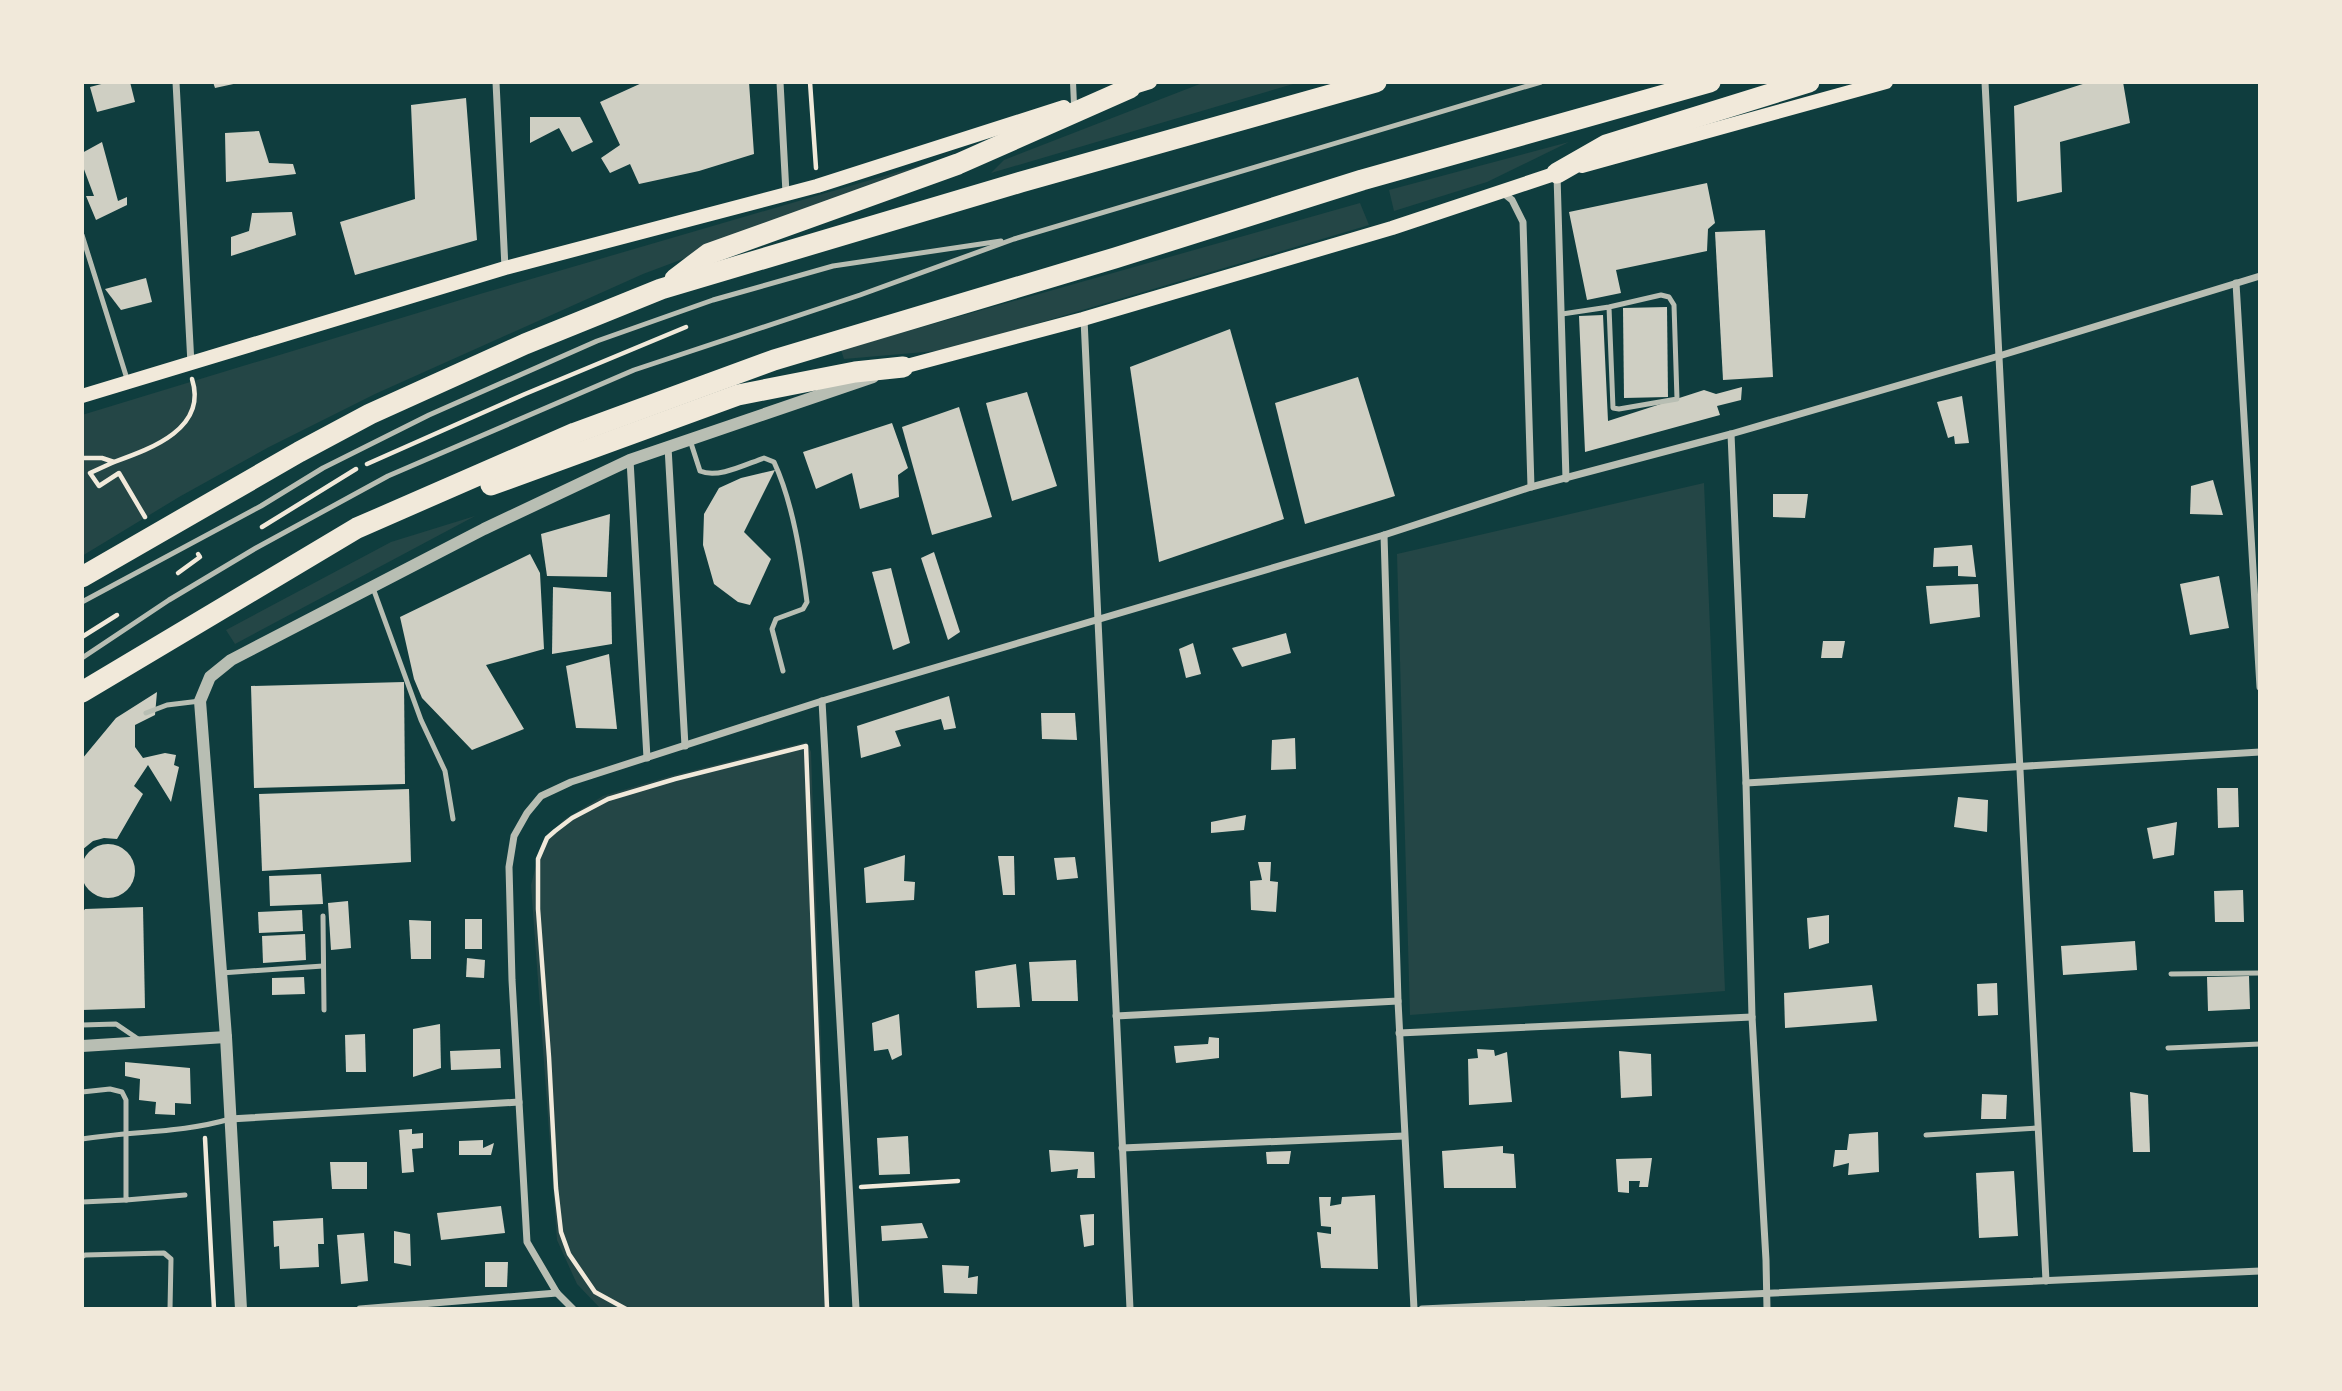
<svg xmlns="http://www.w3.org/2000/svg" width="2342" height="1391" font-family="'Noto Serif',serif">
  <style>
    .green { fill: #244646 }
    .building { fill: #cfcfc3 }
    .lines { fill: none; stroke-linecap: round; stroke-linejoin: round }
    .path { stroke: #f1e9da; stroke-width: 4.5 }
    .service { stroke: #b8beb3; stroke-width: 5 }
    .pedestrian { stroke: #b8beb3; stroke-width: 6 }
    .minor { stroke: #b8beb3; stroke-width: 7 }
    .tertiary { stroke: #b8beb3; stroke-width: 12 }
    .secondary { stroke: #f1e9da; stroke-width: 14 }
    .motorway { stroke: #f1e9da; stroke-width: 21 }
  </style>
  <rect width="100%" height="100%" fill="#0f3d3e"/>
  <!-- green -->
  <g class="green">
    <path d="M1205 82H1300L991 173 1004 160Z"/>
    <path d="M1569 142 1487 182 1394 211 1389 190Z"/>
    <path d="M973 150 643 274 375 394 269 447 179 497 82 556V415L480 294Z"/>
    <path d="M1360 203 1369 225 948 350 844 359 841 350Z"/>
    <path d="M1704 483 1725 991 1410 1015 1397 554Z"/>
    <path d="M475 516 235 644 226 630 391 542Z"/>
    <path d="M807 742 811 752 830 1309 599 1307 577 1284 557 1240 531 885 538 858 546 838 565 819 603 796 671 776Z"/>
  </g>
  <!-- building -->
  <g class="building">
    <path d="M109 82H130L135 102 97 112 90 87Z"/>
    <path d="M213 82H237L238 83 215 88Z"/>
    <path d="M644 82H749L754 154 699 171 639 184 630 164 610 173 601 158 620 145 600 102Z"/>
    <path d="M2089 82H2123L2130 123 2060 142 2062 192 2017 202 2014 106Z"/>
    <path d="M466 98 477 240 355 275 340 222 415 199 411 105Z"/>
    <path d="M530 117H580L593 142 572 152 559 128 530 143Z"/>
    <path d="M259 131 269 163 293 164 296 174 226 182 225 133Z"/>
    <path d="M102 142 118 201 127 197V205L96 220 86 196H94L82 164V153Z"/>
    <path d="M1707 183 1715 223 1708 229 1707 251 1616 270 1621 293 1587 300 1569 212Z"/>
    <path d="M292 212 296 235 231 256V237L249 231 252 213Z"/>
    <path d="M1765 230 1773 377 1723 380 1715 232Z"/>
    <path d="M146 278 152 302 121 310 105 289Z"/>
    <path d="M1667 307 1668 397 1624 398 1623 308Z"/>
    <path d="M1603 315 1608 421 1704 390 1716 394 1742 387 1741 400 1717 406 1720 415 1585 452 1579 316Z"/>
    <path d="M1230 329 1284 519 1159 562 1130 367Z"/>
    <path d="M1358 377 1395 496 1305 524 1275 403Z"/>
    <path d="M1027 392 1057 486 1012 501 986 403Z"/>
    <path d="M1962 396 1969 443 1955 444 1954 436 1948 438 1937 402Z"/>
    <path d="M959 407 992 517 932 535 902 427Z"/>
    <path d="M892 423 908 468 898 475 899 497 860 509 852 473 816 489 803 452Z"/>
    <path d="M775 470 744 532 771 559 750 605 738 602 714 584 703 545 704 514 719 488 741 478Z"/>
    <path d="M2213 480 2223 515 2190 514 2191 486Z"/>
    <path d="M1773 494H1808L1805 518 1773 517Z"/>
    <path d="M610 514 607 577 547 576 541 534Z"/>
    <path d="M1972 545 1976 577 1958 576V566L1933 567 1934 548Z"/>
    <path d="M934 552 960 632 948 640 921 558Z"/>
    <path d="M530 554 540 573 544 649 486 665 524 729 472 750 422 698 414 679 400 617Z"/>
    <path d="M891 568 910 643 893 650 872 572Z"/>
    <path d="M2219 576 2229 628 2190 635 2180 584Z"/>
    <path d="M1978 584 1980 617 1930 624 1926 586Z"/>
    <path d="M553 587 611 592 612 644 552 654Z"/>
    <path d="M1286 633 1291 653 1242 667 1232 648Z"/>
    <path d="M1823 641H1845L1842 658H1821Z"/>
    <path d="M1193 643 1201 674 1186 678 1179 649Z"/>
    <path d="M609 654 617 729 576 728 566 666Z"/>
    <path d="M404 682 405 784 254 788 251 686Z"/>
    <path d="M157 692 155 715 135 725V747L143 758 165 753 176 755 174 765 179 767 171 802 148 765 134 786 143 794 117 839 104 838 93 841 82 850V759L116 718Z"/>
    <path d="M949 696 956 728 944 730 941 719 895 731 901 746 861 758 857 726Z"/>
    <path d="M1041 713H1075L1077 740 1042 739Z"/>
    <path d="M1295 738 1296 769 1271 770 1272 740Z"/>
    <path d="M2217 788H2238L2239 827 2218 828Z"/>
    <path d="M409 789 411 862 262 871 259 794Z"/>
    <path d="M1958 797 1988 800 1987 832 1954 827Z"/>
    <path d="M1246 815 1244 830 1211 833V822Z"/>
    <path d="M2177 822 2174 855 2153 859 2147 828Z"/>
    <circle cx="108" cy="871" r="27"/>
    <path d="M905 855 904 881 915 882 914 900 866 903 864 868Z"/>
    <path d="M998 856H1014L1015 895H1003Z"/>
    <path d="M1075 857 1078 878 1057 880 1054 858Z"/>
    <path d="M1258 862H1271L1270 881 1278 882 1276 912 1251 910 1250 881 1262 880Z"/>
    <path d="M321 874 323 904 270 906 269 876Z"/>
    <path d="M2243 890 2244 922H2215L2214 891Z"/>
    <path d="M348 901 351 948 331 950 328 903Z"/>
    <path d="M143 907 145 1008 82 1010V913L85 909Z"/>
    <path d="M302 910 303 931 259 933 258 912Z"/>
    <path d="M1829 915V943L1809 949 1807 918Z"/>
    <rect x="465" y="919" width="17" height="30"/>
    <path d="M409 920 431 921V959H411Z"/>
    <path d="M305 934 306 960 263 963 262 936Z"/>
    <path d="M2135 941 2137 970 2063 975 2061 946Z"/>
    <path d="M467 958 485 960 484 978 466 977Z"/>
    <path d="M1076 960 1078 1001H1032L1029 962Z"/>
    <path d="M1016 964 1020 1007 977 1008 975 971Z"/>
    <path d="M2249 976 2250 1009 2208 1011 2207 977Z"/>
    <path d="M304 977 305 994 272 995V978Z"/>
    <path d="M1997 983 1998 1015 1978 1016 1977 984Z"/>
    <path d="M1872 985 1877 1021 1785 1028 1784 993Z"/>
    <path d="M899 1014 902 1055 892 1060 888 1049 874 1051 872 1023Z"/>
    <path d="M440 1024 441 1068 413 1077V1029Z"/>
    <path d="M365 1034 366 1072H346L345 1035Z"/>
    <path d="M1209 1037 1219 1038V1058L1176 1063 1174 1046 1208 1044Z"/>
    <path d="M500 1049 501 1068 451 1070 450 1051Z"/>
    <path d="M1477 1049 1494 1050 1495 1056 1507 1052 1512 1102 1469 1105 1468 1059 1478 1058Z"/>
    <path d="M1619 1051 1651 1054 1652 1096 1621 1098Z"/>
    <path d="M125 1062 190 1068 191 1104 175 1103V1115L155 1114 156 1102 139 1100 140 1079 125 1076Z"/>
    <path d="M2130 1092 2148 1095 2150 1152H2133Z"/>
    <path d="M1982 1094 2007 1095 2006 1119H1981Z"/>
    <path d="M412 1129V1134L423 1133V1148L412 1149 414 1172 402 1173 399 1130Z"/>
    <path d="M1878 1132 1879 1172 1848 1175 1849 1163 1833 1167 1835 1150H1847L1849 1134Z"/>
    <path d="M908 1136 910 1174 879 1175 877 1138Z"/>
    <path d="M483 1140V1148L494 1143 491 1155H459V1141Z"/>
    <path d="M1503 1146V1153L1514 1154 1516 1188H1444L1442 1151Z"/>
    <path d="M1049 1150 1094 1152 1095 1178H1077L1078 1169 1051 1172Z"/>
    <path d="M1291 1151 1289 1164H1267L1266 1152Z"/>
    <path d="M1652 1158 1648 1187H1639L1640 1181H1629V1193L1618 1192 1616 1159Z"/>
    <path d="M330 1162H367V1189H332Z"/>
    <path d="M2014 1171 2018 1236 1979 1238 1976 1173Z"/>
    <path d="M1375 1195 1378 1269 1321 1268 1317 1232 1331 1234V1227L1321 1226 1319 1197H1331L1330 1206 1341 1204 1342 1197Z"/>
    <path d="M501 1206 505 1233 441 1240 437 1213Z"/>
    <path d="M1094 1214V1245L1084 1247 1080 1215Z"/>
    <path d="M323 1218 324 1244H318L319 1267 280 1269 279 1246 274 1247 273 1221Z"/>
    <path d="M922 1223 928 1238 882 1241 881 1226Z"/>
    <path d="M394 1231 410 1234 411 1266 394 1263Z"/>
    <path d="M364 1233 368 1281 341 1284 337 1235Z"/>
    <path d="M485 1262H508L507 1287H485Z"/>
    <path d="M942 1265 969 1266 968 1278 978 1276 977 1294 944 1293Z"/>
  </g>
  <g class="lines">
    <!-- path -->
    <g class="path">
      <path d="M810 82 816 168"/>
      <path d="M82 458H102L114 462 90 473 99 486 119 473 145 517"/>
      <path d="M114 462C150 449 208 429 192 379"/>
      <path d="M367 464 525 394 686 327"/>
      <path d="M262 527 356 469"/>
      <path d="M178 573 200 557 198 554"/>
      <path d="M82 637 117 615"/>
      <path d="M205 1138 214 1309"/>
      <path d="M861 1187 958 1181"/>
      <path d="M626 1309 595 1292 569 1254 561 1232 556 1188 549 1057 538 909V859L547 838 555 831 572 818 608 799 675 779 806 746 827 1309"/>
    </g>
    <!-- service -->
    <g class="service">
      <path d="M82 235 128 382"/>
      <path d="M1562 314 1609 307 1661 295 1669 297 1674 305 1677 399 1619 409 1613 408 1609 307"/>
      <path d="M690 440 700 471C718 479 746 464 764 458L774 462C793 503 801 557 807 602L803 609 776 619 772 629 783 671"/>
      <path d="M373 588 421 720 445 771 453 819"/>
      <path d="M82 602 261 506 323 468 429 415 597 341 713 300 833 266 1001 241"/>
      <path d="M82 658 169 600 256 548 388 476 634 370 860 295 1014 239 1541 82"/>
      <path d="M146 713 167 705 200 701"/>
      <path d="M323 916 324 1010"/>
      <path d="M221 973 323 966"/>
      <path d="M2171 974 2260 973"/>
      <path d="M82 1025 116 1024 141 1041"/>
      <path d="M2168 1048 2260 1044"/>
      <path d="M82 1092 110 1089 122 1092 126 1100V1200L185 1195"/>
      <path d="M1926 1135 2038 1128"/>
      <path d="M82 1139C132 1131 182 1133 230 1119"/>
      <path d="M82 1202 126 1200"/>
      <path d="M82 1257 85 1255 164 1253 171 1259 170 1309"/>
    </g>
    <!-- pedestrian -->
    <path class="pedestrian" d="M1073 82 1074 104"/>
    <!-- minor -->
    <g class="minor">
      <path d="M176 82 191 364"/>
      <path d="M496 82 505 268"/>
      <path d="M780 82 786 193"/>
      <path d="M1985 82 2046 1281"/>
      <path d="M1557 175 1566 479"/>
      <path d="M1502 192 1512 200 1523 222 1531 487"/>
      <path d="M2236 283 2260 687"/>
      <path d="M1084 319 1130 1309"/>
      <path d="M1731 434 1746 783 1752 1017 1766 1260 1767 1309"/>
      <path d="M668 447 685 746"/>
      <path d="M630 460 647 758"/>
      <path d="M1384 535 1398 1001 1414 1309"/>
      <path d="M822 701 856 1309"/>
      <path d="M1746 783 2260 752"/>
      <path d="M1116 1016 1398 1001"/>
      <path d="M1399 1033 1752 1017"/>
      <path d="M230 1119 519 1102"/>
      <path d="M1122 1148 1404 1136"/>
      <path d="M360 1309 557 1293"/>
      <path d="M573 1309 557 1293 527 1242 512 980 509 867 514 836 527 813 541 796 571 782 822 701 1384 535 1531 487 1731 434 1999 356 2260 276"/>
      <path d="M1422 1309 2260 1271"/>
    </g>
    <!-- tertiary -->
    <g class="tertiary">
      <path d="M82 1046 226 1037"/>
      <path d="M241 1309 226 1037 200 701 210 677 231 660 484 529 630 460 873 377"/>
    </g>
    <!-- secondary -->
    <g class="secondary">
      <path d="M1124 90 1150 82"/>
      <path d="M1582 166 1886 82"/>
      <path d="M903 367 1083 319 1392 228 1563 171"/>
      <path d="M82 396 505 268 817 186 1064 107"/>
    </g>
    <!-- motorway -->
    <g class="motorway">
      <path d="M1557 173 1606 145 1809 82"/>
      <path d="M675 279 708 254 958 164 1130 88"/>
      <path d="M491 485 738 395 855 372 903 367"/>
      <path d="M82 577 299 452 370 414 525 344 661 289 1021 182 1376 82"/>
      <path d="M82 692 357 528 575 433 774 360 1115 258 1362 180 1710 82"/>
    </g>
  </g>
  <!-- border -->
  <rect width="2342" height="1391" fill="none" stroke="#f1e9da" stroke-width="168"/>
</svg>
